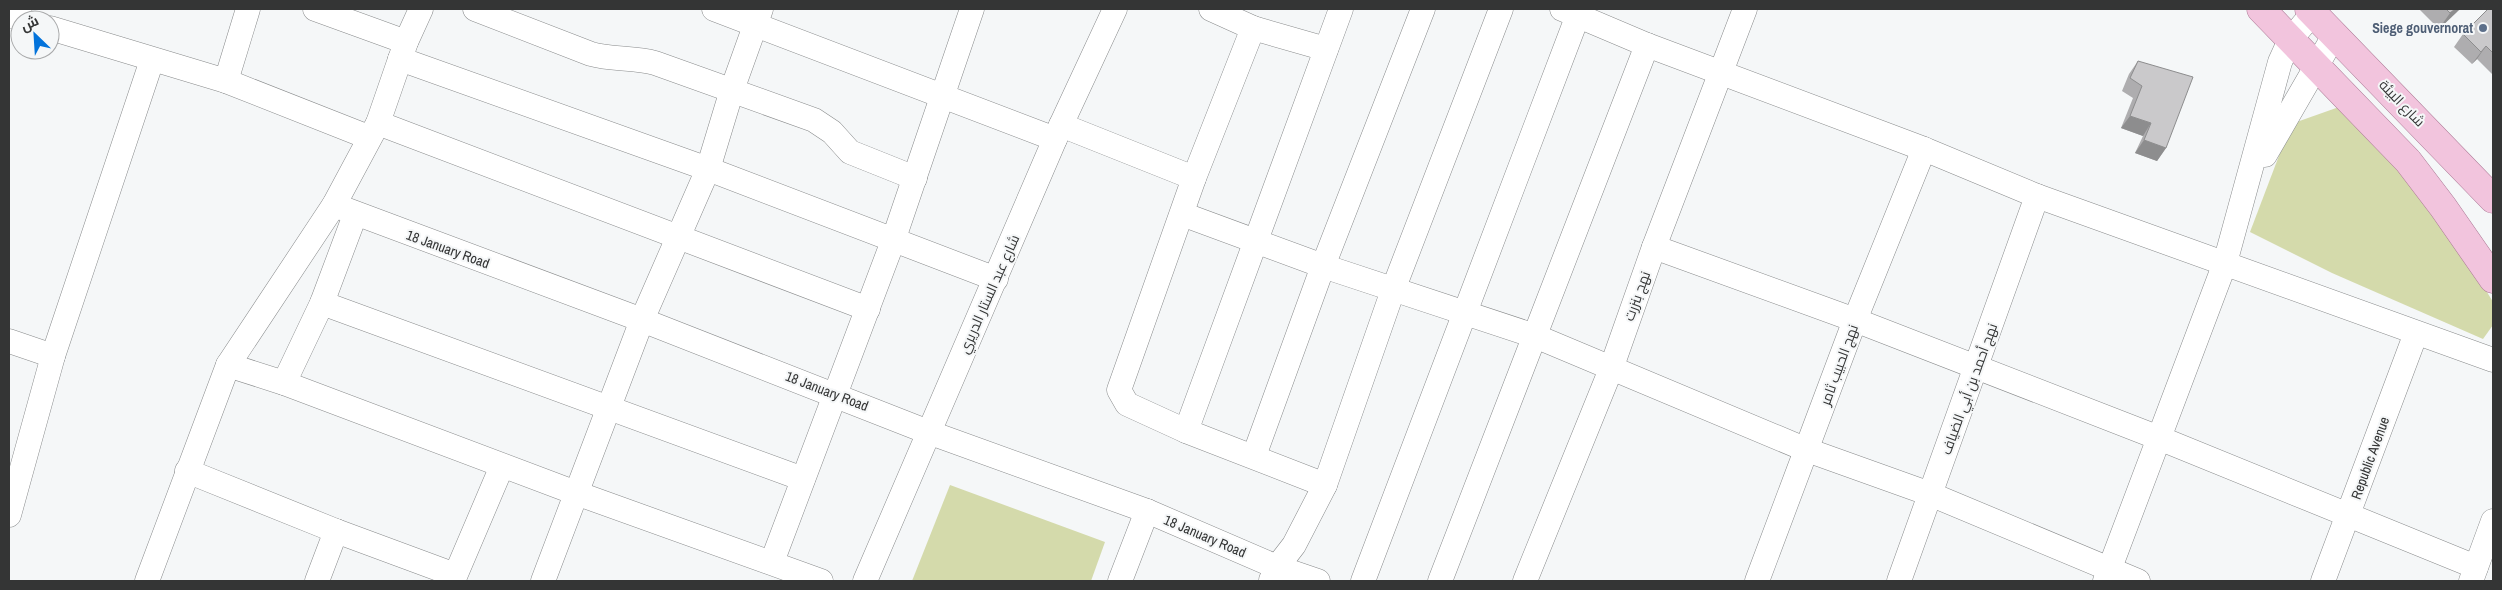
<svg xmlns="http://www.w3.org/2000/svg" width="2502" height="590" font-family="'Archivo Narrow',Cairo,sans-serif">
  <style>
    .green { fill: #d4daab }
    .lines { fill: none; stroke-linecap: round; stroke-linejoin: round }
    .minor-casing { stroke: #898b8c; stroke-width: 25 }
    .major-casing { stroke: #aa7894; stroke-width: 29 }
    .minor { stroke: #fff; stroke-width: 24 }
    .major { stroke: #f2c4dd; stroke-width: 28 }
    .wall { fill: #aeadaf }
    .shaded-wall { fill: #8d8d8e }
    .building { fill: #cac9cb; stroke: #8d8d8e }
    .service-dot { fill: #5c6f8a; stroke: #f5f7f8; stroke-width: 2 }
    .labels { text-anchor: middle; stroke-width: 4; stroke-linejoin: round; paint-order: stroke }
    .service-label { font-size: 14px; font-weight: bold; fill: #4e5e75; stroke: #f5f7f8; text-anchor: end }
    .street-label { font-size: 14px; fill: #343535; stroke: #f5f7f8 }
  </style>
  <rect width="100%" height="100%" fill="#f5f7f8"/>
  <!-- green -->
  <g class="green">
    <path d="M2339 107 2427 193 2493 302V325L2483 339 2332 273 2250 232 2291 124Z"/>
    <path d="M950 485 1105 542 1091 581H912Z"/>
  </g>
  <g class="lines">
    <!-- minor casing -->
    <g class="minor-casing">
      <g id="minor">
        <path d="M315 9 406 42"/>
        <path d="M475 9 591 54C612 60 633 57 655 63L814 120 832 132 850 152 915 178"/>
        <path d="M714 9 1055 139"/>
        <path d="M1211 9 1253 28 1326 49"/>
        <path d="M1562 9 1647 45 1924 149 2037 196 2493 360"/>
        <path d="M9 15 24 20"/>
        <path d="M50 28 226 81 368 137"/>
        <path d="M1253 28 1194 178 1119 390 1127 404 1186 431 1325 485"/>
        <path d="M400 59 708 169 996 279"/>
        <path d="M226 81 248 9"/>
        <path d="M378 123 868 309"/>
        <path d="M1061 125 1194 178"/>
        <path d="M2265 155 2335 34"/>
        <path d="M334 205 642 320 928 432 1147 511 1277 567 1318 581"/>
        <path d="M1182 214 1323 266 1535 336 1807 450 1930 494 2138 581"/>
        <path d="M1654 247 1855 320 2159 438 2476 567"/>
        <path d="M322 303 803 479"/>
        <path d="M9 341 53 356"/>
        <path d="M228 365 284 383 576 493 821 581"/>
        <path d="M284 383 322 303 355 215"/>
        <path d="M1186 431 1341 9"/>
        <path d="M1254 456 1323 266 1423 9"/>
        <path d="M187 471 336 531 455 575"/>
        <path d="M9 515 53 356 152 60"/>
        <path d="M772 562 893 241 972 9"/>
        <path d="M1271 580 1277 567 1294 545 1325 485 1393 290 1501 9"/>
        <path d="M147 581 228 365 334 205 378 123 406 42 421 9"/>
        <path d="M317 581 336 531"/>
        <path d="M453 581 502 466"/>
        <path d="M543 581 642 320 708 169 732 90 761 9"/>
        <path d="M865 581 1061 125 1115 9"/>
        <path d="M1120 581 1147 511"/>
        <path d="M1363 581 1578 15"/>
        <path d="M1440 581 1647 45"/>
        <path d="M1525 581 1611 369 1654 247 1745 9"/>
        <path d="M1757 581 1855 320 1924 149"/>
        <path d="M1899 581 2037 196"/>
        <path d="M2105 581 2225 263 2280 62 2290 40 2313 13"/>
        <path d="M2323 581 2416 333"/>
        <path d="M2471 581 2493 521"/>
      </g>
    </g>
    <!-- major casing -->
    <g class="major-casing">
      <g id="major">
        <path d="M2261 9 2408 161 2443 207 2493 279"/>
        <path d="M2309 9 2493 199"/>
      </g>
    </g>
    <!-- minor -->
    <use href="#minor" class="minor"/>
    <!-- major -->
    <use href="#major" class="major"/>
  </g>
  <!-- wall -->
  <g class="wall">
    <path d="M2419 9H2460L2439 29Z"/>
    <path d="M2493 9V75L2477 59 2472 64 2454 47 2463 34Z"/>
    <path d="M2138 61 2166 148 2157 161 2135 153 2143 136 2121 128 2133 98 2122 91 2129 74Z"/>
  </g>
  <!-- shaded-wall -->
  <g class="shaded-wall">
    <path d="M2455 9H2460L2439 29 2450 13Z"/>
    <path d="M2486 46 2477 59 2472 64 2481 52Z"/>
    <path d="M2130 116 2151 123 2143 136 2121 128Z"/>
    <path d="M2144 140 2166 148 2157 161 2135 153Z"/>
  </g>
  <!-- building -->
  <g class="building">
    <path d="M2446 9H2455L2450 13Z"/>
    <path d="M2488 9H2493V53L2486 46 2481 52 2463 34Z"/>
    <path d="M2138 61 2193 77 2166 148 2144 140 2151 123 2130 116 2142 86 2130 78Z"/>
  </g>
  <!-- markers -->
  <circle class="service-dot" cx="2483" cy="28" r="5"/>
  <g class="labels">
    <!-- service labels -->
    <g class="service-label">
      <text x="2473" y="33">Siege gouvernorat</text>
    </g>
    <!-- street labels -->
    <g class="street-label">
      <text transform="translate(2402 103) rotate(46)" y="5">شارع البيئة</text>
      <text transform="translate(448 249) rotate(20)" y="5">18 January Road</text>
      <text transform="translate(989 294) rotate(-66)" y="5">شارع عبد الستار الدريري</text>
      <text transform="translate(1637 296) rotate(-70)" y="5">نهج بنزرت</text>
      <text transform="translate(1839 365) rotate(-70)" y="5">نهج الحبيب ثامر</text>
      <text transform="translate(1969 389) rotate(-70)" y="5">نهج أحمد بن أبي الضياف</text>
      <text transform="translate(827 391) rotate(21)" y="5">18 January Road</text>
      <text transform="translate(2370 458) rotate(-70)" y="5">Republic Avenue</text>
      <text transform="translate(1205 536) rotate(23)" y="5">18 January Road</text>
    </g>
  </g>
  <!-- border -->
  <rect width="2502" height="590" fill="none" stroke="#343535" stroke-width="20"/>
  <!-- north arrow -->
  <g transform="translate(35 35) rotate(335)"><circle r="24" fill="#f5f7f8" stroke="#a8a9aa"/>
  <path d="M0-4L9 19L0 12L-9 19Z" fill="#0373db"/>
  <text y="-8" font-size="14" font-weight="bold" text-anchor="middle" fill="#343535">ش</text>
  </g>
</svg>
